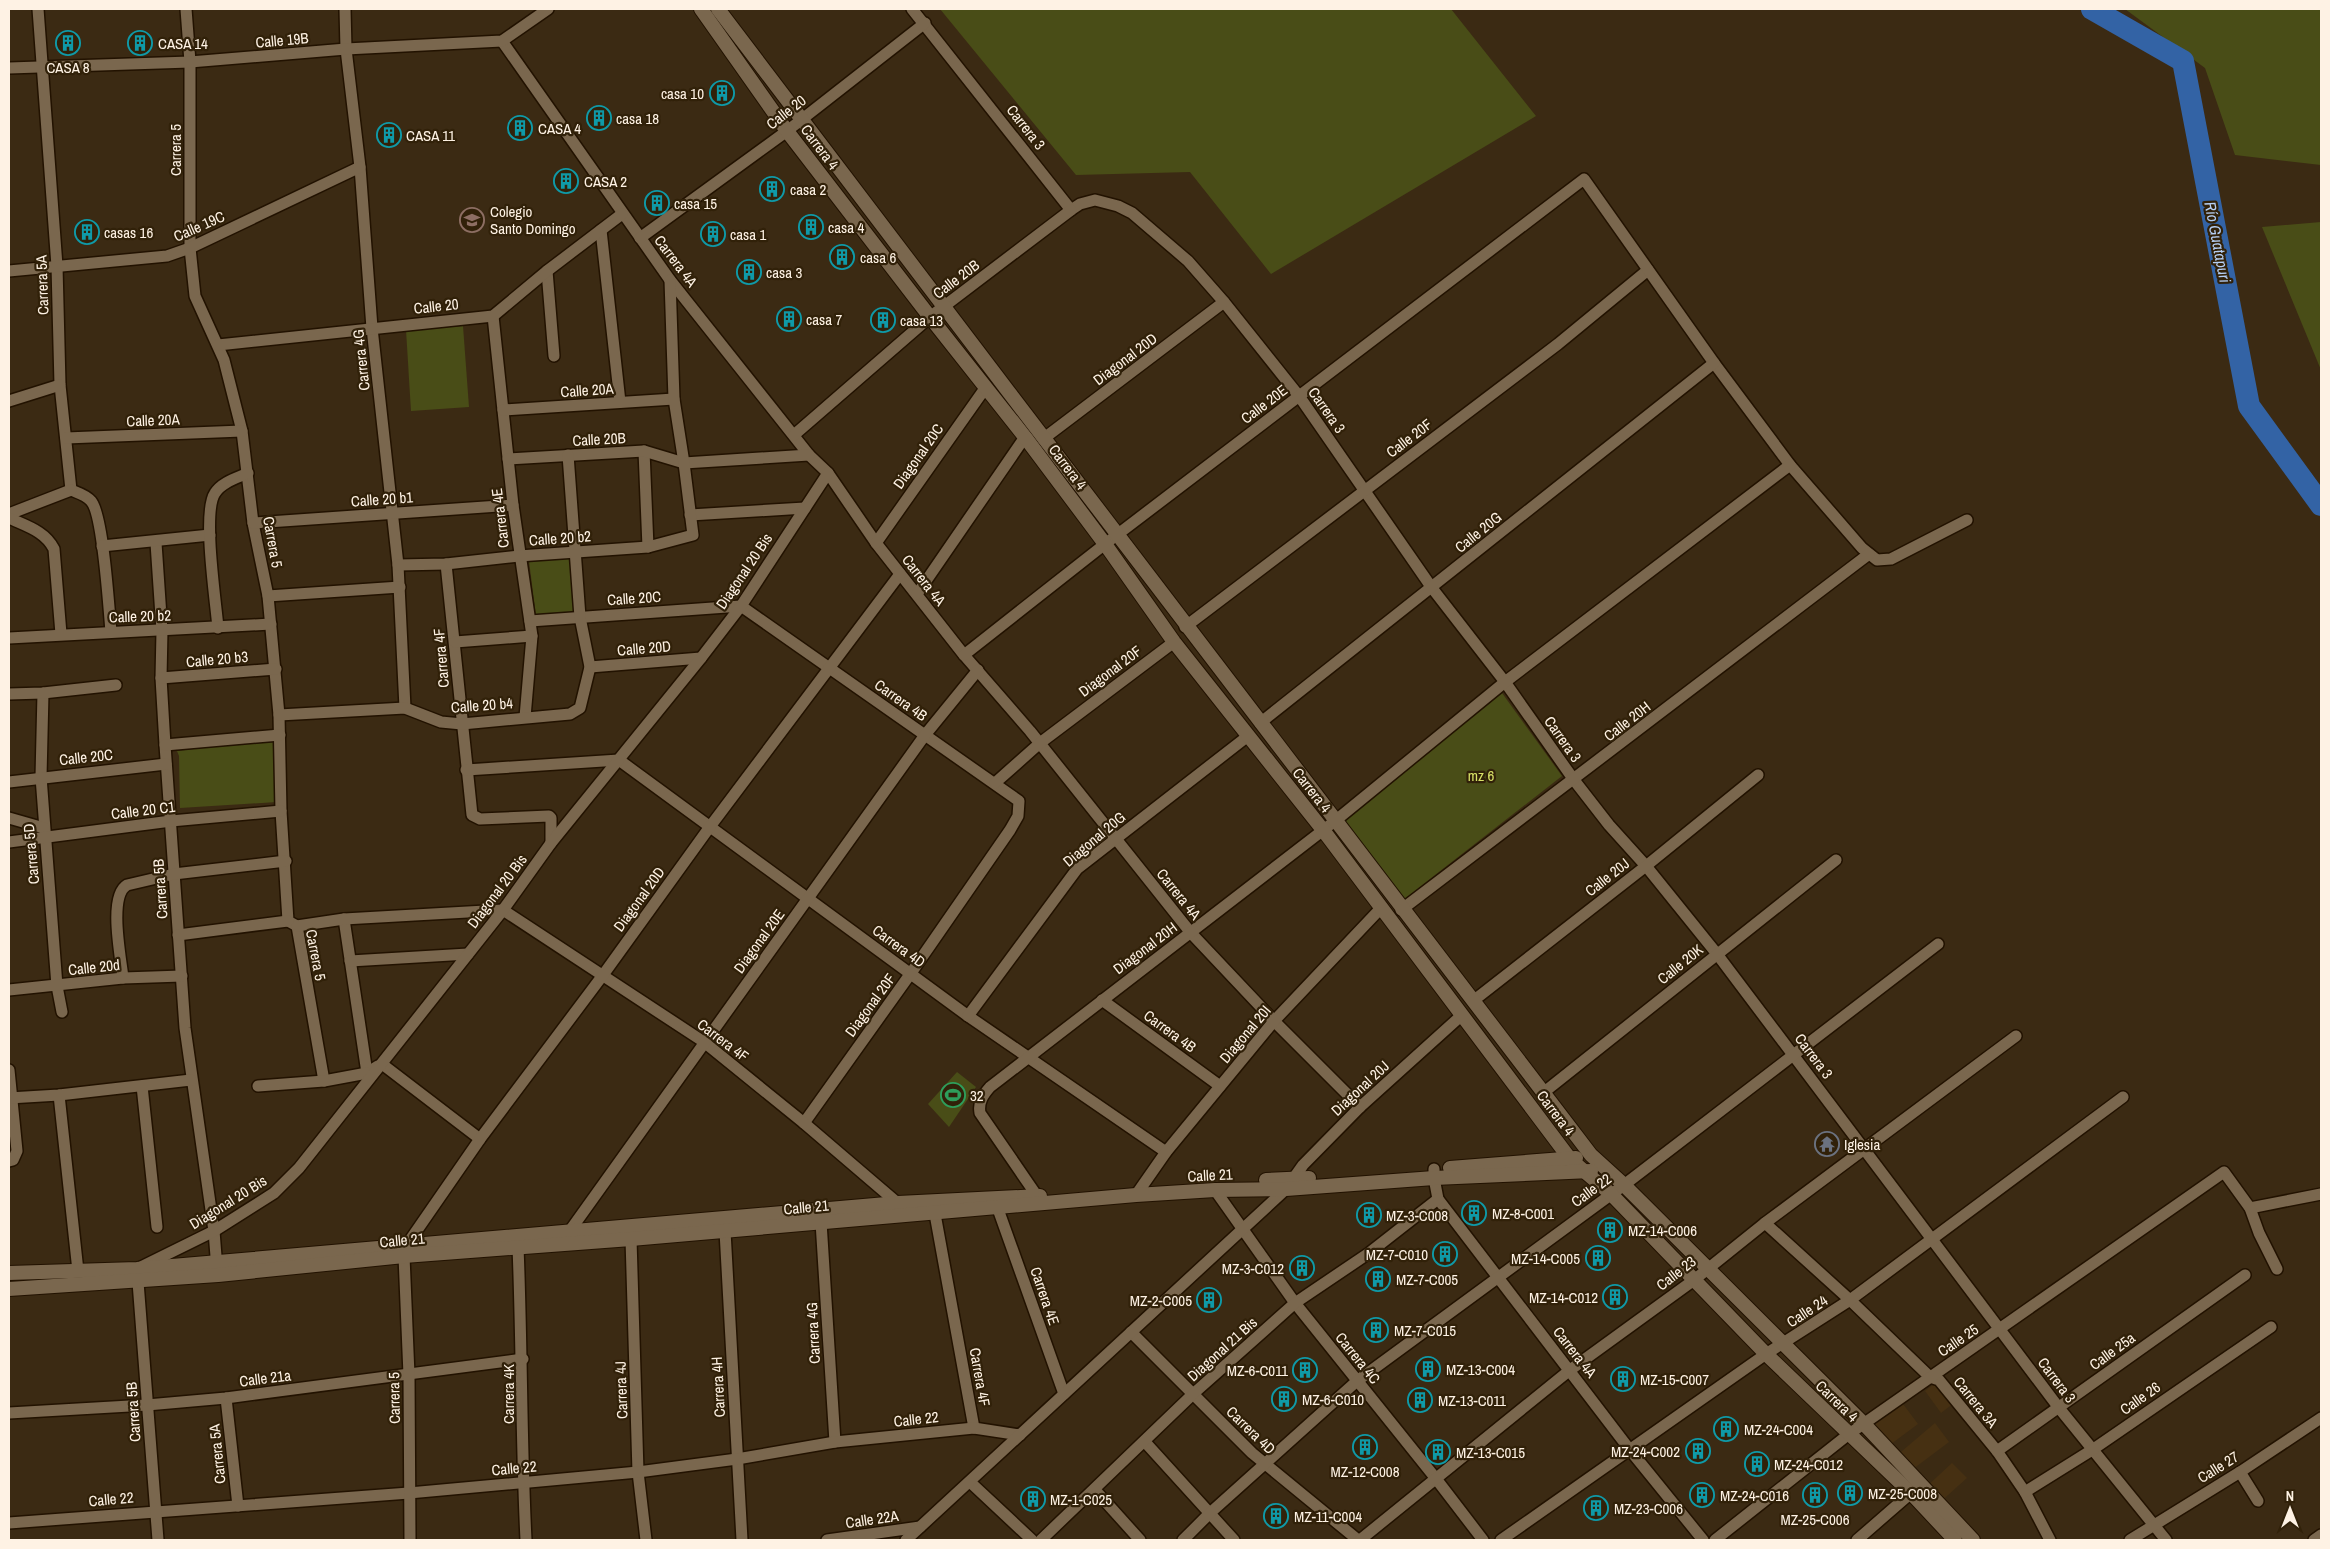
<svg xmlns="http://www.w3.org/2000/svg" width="2330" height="1549" viewBox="0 0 2330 1549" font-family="'Archivo Narrow',sans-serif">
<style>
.built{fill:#463012}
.green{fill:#494d17}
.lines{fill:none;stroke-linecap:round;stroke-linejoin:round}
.river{stroke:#3363a5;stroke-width:22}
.minor-casing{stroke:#221200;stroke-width:14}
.secondary-casing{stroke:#221200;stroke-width:16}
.minor{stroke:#7a674e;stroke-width:11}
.secondary{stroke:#7a674e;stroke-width:14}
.labels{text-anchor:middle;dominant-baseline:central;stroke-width:4.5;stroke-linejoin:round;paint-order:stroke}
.street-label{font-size:15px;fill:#fef2e4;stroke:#312109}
.poi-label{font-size:15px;fill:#fef2e4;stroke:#312109;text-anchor:start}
.park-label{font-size:15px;fill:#d8e267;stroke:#312109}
.water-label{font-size:16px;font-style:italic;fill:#b5cff4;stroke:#312109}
</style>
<rect width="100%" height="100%" fill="#3b2a13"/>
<!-- built -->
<g class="built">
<path d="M1938,1381L1954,1403L1941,1413L1925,1391Z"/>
<path d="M1903,1404L1918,1424L1887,1447L1869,1428Z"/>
<path d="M1935,1423L1949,1442L1909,1472L1895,1457Z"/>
<path d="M1952,1463L1967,1478L1938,1504L1924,1489Z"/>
</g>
<!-- green -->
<g class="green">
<path d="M940,9H1451L1536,116L1271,274L1190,172L1076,175Z"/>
<path d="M2125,9H2321V165L2235,155L2205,68Z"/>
<path d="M2321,222V370L2262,227Z"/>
<path d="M463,326L469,407L411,411L406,330Z"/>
<path d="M572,557L577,613L536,616L529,561Z"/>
<path d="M1502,693L1562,776L1403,900L1343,820Z"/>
<path d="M275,739L277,802L180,808L179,756L177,751Z"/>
<path d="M957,1072L976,1087L949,1127L928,1104Z"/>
</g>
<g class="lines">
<!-- river -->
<path class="river" d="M2092,9L2183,61L2249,406L2321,505"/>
<defs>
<g id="minor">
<path d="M38,9L57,266L60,385L71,490"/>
<path d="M186,9L190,62V248L195,296L224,360L242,431L253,523L268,596L279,715L281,811L288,921L297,926L324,1081"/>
<path d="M345,9L346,49L360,167L372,328L398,565L405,708"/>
<path d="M912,9L1071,210L1080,204L1095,200L1118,206L1132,213L1188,261L1224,302L1299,396L1432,588L1505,682L1574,780L1609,825L1646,866L1717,954L2059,1408L2166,1540"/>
<path d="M502,41L670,280L809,455L828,473L876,543L964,655L1030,731L1191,933L1274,1021L1360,1107"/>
<path d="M9,68L190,62L346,49L502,41L548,9"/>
<path d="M601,230L620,402"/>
<path d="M640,238L787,131L925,23"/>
<path d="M9,271L167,256L190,248L360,167"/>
<path d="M547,271L554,356"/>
<path d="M493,316L513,505L532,636L525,717"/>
<path d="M218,345L493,316L547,271L622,214"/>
<path d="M9,401L60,385"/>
<path d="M503,410L674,399"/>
<path d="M794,435L930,317L1071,210"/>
<path d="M66,438L242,431"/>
<path d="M1043,439L1224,302"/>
<path d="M644,451L648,547"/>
<path d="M508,459L644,451L684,463L809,455"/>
<path d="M71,490C78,493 86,495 91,501C103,514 109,609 111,632"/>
<path d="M9,514L71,490"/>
<path d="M690,515L805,508"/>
<path d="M9,518C26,526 45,531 54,549L61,634"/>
<path d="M253,523L513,505"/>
<path d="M156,543L162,631L161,678L165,745L185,1028L214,1231L217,1269"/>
<path d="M876,543L986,387"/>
<path d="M102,546L210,535"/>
<path d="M446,564L472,815L480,819L549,816L551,818V843"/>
<path d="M398,565L446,564L519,556L648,547L693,535L684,463L674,399L670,280"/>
<path d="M917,594L1025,437"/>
<path d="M268,596L400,587"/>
<path d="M530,621L741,606L1019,801L1018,816L1010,830L911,973L804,1123"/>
<path d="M1185,627L1558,344L1648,270"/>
<path d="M218,628C216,602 202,512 215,493C222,482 237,478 248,473"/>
<path d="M9,638L271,624"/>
<path d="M455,642L532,636"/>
<path d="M964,655L1105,544L1584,179L1714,363L1790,465L1862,548L1877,560L1891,559L1967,520"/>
<path d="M590,667L701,658"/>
<path d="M161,678L276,669"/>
<path d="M43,693L41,777L57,986L62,1012"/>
<path d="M9,694L43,693L116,685"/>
<path d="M279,715L405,708L441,722L462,724L570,714L580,708L590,667L580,617L568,455"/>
<path d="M1260,723L1714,363"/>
<path d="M165,745L280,735"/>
<path d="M466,770L619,760L968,1016L1166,1152"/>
<path d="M9,782L166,764"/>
<path d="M995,783L1040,743L1174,642"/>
<path d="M9,818L44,828"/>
<path d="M9,842L171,821L281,811"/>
<path d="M1401,910L1869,554"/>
<path d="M344,919L367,1073L378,1066"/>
<path d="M297,926L344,919L503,910L704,1042L804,1123L901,1206"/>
<path d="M178,935L288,921"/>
<path d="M350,961L468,954"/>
<path d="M123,978C121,958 108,896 127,885L174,874L286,861"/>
<path d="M9,990L123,978L182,976"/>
<path d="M1102,1000L1220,1086"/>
<path d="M1473,1001L1646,866L1758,775"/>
<path d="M968,1016L1077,869L1248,736"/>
<path d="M382,1064L480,1139"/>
<path d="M9,1070L17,1151L13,1160L9,1161"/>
<path d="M142,1086L157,1227"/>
<path d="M258,1086L324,1081L367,1073"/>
<path d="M1543,1093L1836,860"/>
<path d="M59,1095L78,1271"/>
<path d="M9,1098L59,1095L191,1080"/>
<path d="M1434,1169V1178L1438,1199L1630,1450L1703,1540"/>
<path d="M1215,1190L1295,1303L1437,1480L1483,1540"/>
<path d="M1136,1195L1166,1152L1274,1021L1382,907"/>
<path d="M1037,1196L980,1113C978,1102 983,1095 990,1087L1335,821L1505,682L1790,465"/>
<path d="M2250,1208L2321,1194"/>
<path d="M998,1209L1064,1394"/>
<path d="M935,1214L974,1428"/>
<path d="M821,1222L835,1442"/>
<path d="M1765,1223L1850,1300L1930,1377L1939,1380L1997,1451L2025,1492L2050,1540"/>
<path d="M725,1231L742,1540"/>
<path d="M569,1232L925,735L978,670"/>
<path d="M631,1239L638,1472L646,1540"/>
<path d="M520,1240L518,1247C522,1345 521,1442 526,1540"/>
<path d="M1131,1332L1252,1453L1358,1540"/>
<path d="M226,1398L238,1506"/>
<path d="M9,1413L147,1405L226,1398L523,1359"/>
<path d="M1145,1442L1234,1540"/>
<path d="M1997,1451L2245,1275"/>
<path d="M2240,1472L2258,1501"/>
<path d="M970,1482L1032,1540"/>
<path d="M1095,1490L1140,1540"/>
<path d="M2025,1492L2092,1450L2271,1327"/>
<path d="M9,1523L409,1493L638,1472L737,1459L835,1442L974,1428L1020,1435"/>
<path d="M158,1540L137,1269L214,1231L274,1193L299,1168L503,910L551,843L701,658L741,606L828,473"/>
<path d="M410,1540L409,1375L404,1256L406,1246L480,1139L603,975L709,828L900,574"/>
<path d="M827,1540L920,1527"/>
<path d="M906,1540L1286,1189L1303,1165L1360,1107L1462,1015"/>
<path d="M1041,1540L1193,1394L1295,1303L1369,1253L1438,1199"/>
<path d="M1183,1540L1210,1513L1357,1381L1624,1185L1938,944"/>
<path d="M1360,1540L1570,1370L1694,1280L1765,1223L2016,1036"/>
<path d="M1501,1540L1766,1354L1850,1300L2123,1097"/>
<path d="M1715,1540L1849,1434L2224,1172L2250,1208L2259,1233L2277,1269"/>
<path d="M1857,1540L1911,1493"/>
<path d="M2130,1540L2240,1472L2321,1418"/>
<path d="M2314,1540L2321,1535"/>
</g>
<g id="secondary">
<path d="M701,9L787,131L930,317L1025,437L1105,544L1174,642L1323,830L1570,1159L1611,1194L1766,1354L1911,1493L1955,1540"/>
<path d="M718,9C1009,391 1297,775 1591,1155L1624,1185L1864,1424L1973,1540"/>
<path d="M1450,1168L1576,1158"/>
<path d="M1266,1180L1309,1178"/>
<path d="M9,1273L137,1269L898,1203L1040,1196"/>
<path d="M9,1289L218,1275L404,1256L631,1239L1136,1195L1215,1190L1286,1189L1434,1178L1591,1171"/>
</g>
</defs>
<!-- minor casing -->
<use href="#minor" class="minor-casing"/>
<!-- secondary casing -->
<use href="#secondary" class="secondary-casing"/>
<!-- minor -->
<use href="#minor" class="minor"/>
<!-- secondary -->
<use href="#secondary" class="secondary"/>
</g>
<!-- icons -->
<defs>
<symbol id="building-ring" viewBox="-11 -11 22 22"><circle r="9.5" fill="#312109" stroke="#0f9aa8" stroke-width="1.5"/><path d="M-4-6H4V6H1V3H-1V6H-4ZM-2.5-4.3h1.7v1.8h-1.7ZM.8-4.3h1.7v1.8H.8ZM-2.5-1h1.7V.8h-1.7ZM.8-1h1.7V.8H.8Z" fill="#0f9aa8"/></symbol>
<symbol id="school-ring" viewBox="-11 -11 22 22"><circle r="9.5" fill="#312109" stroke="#8d6e63" stroke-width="1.5"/><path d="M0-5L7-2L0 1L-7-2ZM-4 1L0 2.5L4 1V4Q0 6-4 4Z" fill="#8d6e63"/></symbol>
<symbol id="stadium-ring" viewBox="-11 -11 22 22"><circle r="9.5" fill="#312109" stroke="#2e9e5b" stroke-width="1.5"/><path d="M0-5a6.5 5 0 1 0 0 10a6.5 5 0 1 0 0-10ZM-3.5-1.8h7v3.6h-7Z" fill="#2e9e5b"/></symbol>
<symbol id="temple-ring" viewBox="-11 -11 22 22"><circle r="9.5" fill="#312109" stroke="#6b7280" stroke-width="1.5"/><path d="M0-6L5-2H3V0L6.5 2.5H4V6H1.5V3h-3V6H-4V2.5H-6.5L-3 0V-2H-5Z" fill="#6b7280"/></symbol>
</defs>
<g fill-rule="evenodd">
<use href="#building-ring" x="54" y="29" width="28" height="28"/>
<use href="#building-ring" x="126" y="29" width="28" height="28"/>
<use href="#building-ring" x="708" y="79" width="28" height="28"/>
<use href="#building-ring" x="585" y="104" width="28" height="28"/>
<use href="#building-ring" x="506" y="114" width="28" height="28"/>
<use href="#building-ring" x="375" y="121" width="28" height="28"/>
<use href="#building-ring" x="552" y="167" width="28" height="28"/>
<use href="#building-ring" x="758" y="175" width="28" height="28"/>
<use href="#building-ring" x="643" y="189" width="28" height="28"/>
<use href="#school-ring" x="458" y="206" width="28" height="28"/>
<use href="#building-ring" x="797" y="213" width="28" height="28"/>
<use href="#building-ring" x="73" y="218" width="28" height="28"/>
<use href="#building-ring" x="699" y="220" width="28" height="28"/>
<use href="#building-ring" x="828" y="243" width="28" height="28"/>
<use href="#building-ring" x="735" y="258" width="28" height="28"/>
<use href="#building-ring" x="775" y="305" width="28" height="28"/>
<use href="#building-ring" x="869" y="306" width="28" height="28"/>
<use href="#stadium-ring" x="939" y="1081" width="28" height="28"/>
<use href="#temple-ring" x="1813" y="1130" width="28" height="28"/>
<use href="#building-ring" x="1460" y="1199" width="28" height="28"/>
<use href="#building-ring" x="1355" y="1201" width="28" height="28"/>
<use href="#building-ring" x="1596" y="1216" width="28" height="28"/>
<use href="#building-ring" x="1431" y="1240" width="28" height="28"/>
<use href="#building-ring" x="1584" y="1244" width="28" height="28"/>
<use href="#building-ring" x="1288" y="1254" width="28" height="28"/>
<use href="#building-ring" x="1364" y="1265" width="28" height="28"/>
<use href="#building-ring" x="1601" y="1283" width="28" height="28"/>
<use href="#building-ring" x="1195" y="1286" width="28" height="28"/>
<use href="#building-ring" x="1362" y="1316" width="28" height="28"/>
<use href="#building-ring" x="1414" y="1355" width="28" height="28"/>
<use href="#building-ring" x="1291" y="1356" width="28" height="28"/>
<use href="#building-ring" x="1609" y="1365" width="28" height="28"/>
<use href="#building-ring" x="1270" y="1385" width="28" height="28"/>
<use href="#building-ring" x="1406" y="1386" width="28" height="28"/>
<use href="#building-ring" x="1712" y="1415" width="28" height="28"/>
<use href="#building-ring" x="1351" y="1433" width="28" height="28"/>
<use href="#building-ring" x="1684" y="1437" width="28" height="28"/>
<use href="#building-ring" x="1424" y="1438" width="28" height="28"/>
<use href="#building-ring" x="1743" y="1450" width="28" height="28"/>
<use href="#building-ring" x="1836" y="1479" width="28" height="28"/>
<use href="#building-ring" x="1688" y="1481" width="28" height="28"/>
<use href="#building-ring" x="1801" y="1481" width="28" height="28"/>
<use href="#building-ring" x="1019" y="1485" width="28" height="28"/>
<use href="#building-ring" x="1582" y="1494" width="28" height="28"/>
<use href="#building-ring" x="1262" y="1502" width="28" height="28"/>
</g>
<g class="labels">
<!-- street labels -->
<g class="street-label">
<text transform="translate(282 40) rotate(-5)">Calle 19B</text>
<text transform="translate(786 112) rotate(-38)">Calle 20</text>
<text transform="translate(1026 127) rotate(52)">Carrera 3</text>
<text transform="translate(820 147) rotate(53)">Carrera 4</text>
<text transform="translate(175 150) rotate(-90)">Carrera 5</text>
<text transform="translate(199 226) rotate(-24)">Calle 19C</text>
<text transform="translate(676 261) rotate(53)">Carrera 4A</text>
<text transform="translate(956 279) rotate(-37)">Calle 20B</text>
<text transform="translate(42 285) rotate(-92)">Carrera 5A</text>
<text transform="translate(436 306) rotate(-6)">Calle 20</text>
<text transform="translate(1125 359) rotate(-37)">Diagonal 20D</text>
<text transform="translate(361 360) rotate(-96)">Carrera 4G</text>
<text transform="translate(587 390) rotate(-4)">Calle 20A</text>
<text transform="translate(1264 404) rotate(-37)">Calle 20E</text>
<text transform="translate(1327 410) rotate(55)">Carrera 3</text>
<text transform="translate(153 420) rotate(-2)">Calle 20A</text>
<text transform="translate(1409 438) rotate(-37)">Calle 20F</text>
<text transform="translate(599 439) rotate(-3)">Calle 20B</text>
<text transform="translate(918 456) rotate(-55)">Diagonal 20C</text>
<text transform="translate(1068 467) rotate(53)">Carrera 4</text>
<text transform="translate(382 499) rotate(-4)">Calle 20 b1</text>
<text transform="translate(500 518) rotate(-97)">Carrera 4E</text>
<text transform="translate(1478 532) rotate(-39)">Calle 20G</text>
<text transform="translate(560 538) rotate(-4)">Calle 20 b2</text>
<text transform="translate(273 542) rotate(80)">Carrera 5</text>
<text transform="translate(744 571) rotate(-56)">Diagonal 20 Bis</text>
<text transform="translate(924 580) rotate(52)">Carrera 4A</text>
<text transform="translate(634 598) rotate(-4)">Calle 20C</text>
<text transform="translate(140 616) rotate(-2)">Calle 20 b2</text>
<text transform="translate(644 648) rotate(-5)">Calle 20D</text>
<text transform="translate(441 658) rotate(-95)">Carrera 4F</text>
<text transform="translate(217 659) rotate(-5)">Calle 20 b3</text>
<text transform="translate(1110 671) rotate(-37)">Diagonal 20F</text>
<text transform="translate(901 700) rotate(35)">Carrera 4B</text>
<text transform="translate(482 705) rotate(-4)">Calle 20 b4</text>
<text transform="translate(1627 721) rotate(-38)">Calle 20H</text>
<text transform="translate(1563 739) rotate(55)">Carrera 3</text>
<text transform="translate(86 757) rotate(-6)">Calle 20C</text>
<text transform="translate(1312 790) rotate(52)">Carrera 4</text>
<text transform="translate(143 810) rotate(-7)">Calle 20 C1</text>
<text transform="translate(1094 839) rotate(-40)">Diagonal 20G</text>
<text transform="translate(31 854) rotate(-95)">Carrera 5D</text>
<text transform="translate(1607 877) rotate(-38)">Calle 20J</text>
<text transform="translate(160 889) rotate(-94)">Carrera 5B</text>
<text transform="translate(497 891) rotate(-53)">Diagonal 20 Bis</text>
<text transform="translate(1179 894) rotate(51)">Carrera 4A</text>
<text transform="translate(639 899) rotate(-54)">Diagonal 20D</text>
<text transform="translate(759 941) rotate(-54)">Diagonal 20E</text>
<text transform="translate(899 946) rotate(36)">Carrera 4D</text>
<text transform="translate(1145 948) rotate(-37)">Diagonal 20H</text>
<text transform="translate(316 955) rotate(79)">Carrera 5</text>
<text transform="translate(1680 964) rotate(-39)">Calle 20K</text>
<text transform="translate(94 967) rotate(-6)">Calle 20d</text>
<text transform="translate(870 1005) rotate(-54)">Diagonal 20F</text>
<text transform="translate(1170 1031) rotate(36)">Carrera 4B</text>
<text transform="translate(1245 1034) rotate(-50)">Diagonal 20I</text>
<text transform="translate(723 1040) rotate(37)">Carrera 4F</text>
<text transform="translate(1814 1056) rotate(53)">Carrera 3</text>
<text transform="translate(1360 1088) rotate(-43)">Diagonal 20J</text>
<text transform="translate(1556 1113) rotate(53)">Carrera 4</text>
<text transform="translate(1210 1175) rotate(-3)">Calle 21</text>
<text transform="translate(1591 1190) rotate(-36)">Calle 22</text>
<text transform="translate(228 1202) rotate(-32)">Diagonal 20 Bis</text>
<text transform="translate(806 1207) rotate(-5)">Calle 21</text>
<text transform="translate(402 1240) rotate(-5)">Calle 21</text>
<text transform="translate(1676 1273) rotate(-38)">Calle 23</text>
<text transform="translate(1045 1296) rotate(71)">Carrera 4E</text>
<text transform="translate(1807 1311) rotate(-33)">Calle 24</text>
<text transform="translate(813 1333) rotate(-93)">Carrera 4G</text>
<text transform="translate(1958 1340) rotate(-34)">Calle 25</text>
<text transform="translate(1222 1349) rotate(-42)">Diagonal 21 Bis</text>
<text transform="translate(2112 1351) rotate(-36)">Calle 25a</text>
<text transform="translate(1575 1352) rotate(52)">Carrera 4A</text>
<text transform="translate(1358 1358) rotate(51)">Carrera 4C</text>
<text transform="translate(980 1377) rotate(80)">Carrera 4F</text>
<text transform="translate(265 1378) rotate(-7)">Calle 21a</text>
<text transform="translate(2057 1380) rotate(53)">Carrera 3</text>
<text transform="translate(718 1387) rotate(-93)">Carrera 4H</text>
<text transform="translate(621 1390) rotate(-92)">Carrera 4J</text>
<text transform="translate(508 1394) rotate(-90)">Carrera 4K</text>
<text transform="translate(394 1398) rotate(-91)">Carrera 5</text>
<text transform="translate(2140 1398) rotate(-35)">Calle 26</text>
<text transform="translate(1837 1401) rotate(44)">Carrera 4</text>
<text transform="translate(1976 1402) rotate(51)">Carrera 3A</text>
<text transform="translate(133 1412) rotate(-94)">Carrera 5B</text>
<text transform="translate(916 1419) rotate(-6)">Calle 22</text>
<text transform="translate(1251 1430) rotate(44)">Carrera 4D</text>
<text transform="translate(217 1454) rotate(-96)">Carrera 5A</text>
<text transform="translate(2218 1467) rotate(-32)">Calle 27</text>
<text transform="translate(514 1468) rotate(-5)">Calle 22</text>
<text transform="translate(111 1499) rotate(-5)">Calle 22</text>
<text transform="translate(872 1519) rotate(-8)">Calle 22A</text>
</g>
<!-- poi labels -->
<g class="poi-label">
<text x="158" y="43">CASA 14</text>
<text x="68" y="67" text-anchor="middle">CASA 8</text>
<text x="704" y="93" text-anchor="end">casa 10</text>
<text x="616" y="118">casa 18</text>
<text x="538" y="128">CASA 4</text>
<text x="406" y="135">CASA 11</text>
<text x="584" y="181">CASA 2</text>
<text x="790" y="189">casa 2</text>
<text x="674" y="203">casa 15</text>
<text x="490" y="211">Colegio<tspan x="490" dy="17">Santo Domingo</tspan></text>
<text x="828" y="227">casa 4</text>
<text x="104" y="232">casas 16</text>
<text x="730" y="234">casa 1</text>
<text x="860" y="257">casa 6</text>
<text x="766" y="272">casa 3</text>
<text x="806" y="319">casa 7</text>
<text x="900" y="320">casa 13</text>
<text x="970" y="1095">32</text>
<text x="1844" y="1144">Iglesia</text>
<text x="1492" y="1213">MZ-8-C001</text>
<text x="1386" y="1215">MZ-3-C008</text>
<text x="1628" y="1230">MZ-14-C006</text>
<text x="1428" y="1254" text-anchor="end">MZ-7-C010</text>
<text x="1580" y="1258" text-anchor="end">MZ-14-C005</text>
<text x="1284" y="1268" text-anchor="end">MZ-3-C012</text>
<text x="1396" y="1279">MZ-7-C005</text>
<text x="1598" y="1297" text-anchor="end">MZ-14-C012</text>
<text x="1192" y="1300" text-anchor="end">MZ-2-C005</text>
<text x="1394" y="1330">MZ-7-C015</text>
<text x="1446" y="1369">MZ-13-C004</text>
<text x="1288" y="1370" text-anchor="end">MZ-6-C011</text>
<text x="1640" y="1379">MZ-15-C007</text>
<text x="1302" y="1399">MZ-6-C010</text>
<text x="1438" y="1400">MZ-13-C011</text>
<text x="1744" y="1429">MZ-24-C004</text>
<text x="1680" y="1451" text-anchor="end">MZ-24-C002</text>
<text x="1456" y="1452">MZ-13-C015</text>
<text x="1774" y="1464">MZ-24-C012</text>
<text x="1365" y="1471" text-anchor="middle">MZ-12-C008</text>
<text x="1868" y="1493">MZ-25-C008</text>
<text x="1720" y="1495">MZ-24-C016</text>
<text x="1050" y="1499">MZ-1-C025</text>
<text x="1614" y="1508">MZ-23-C006</text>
<text x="1294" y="1516">MZ-11-C004</text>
<text x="1815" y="1519" text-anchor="middle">MZ-25-C006</text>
</g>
<!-- park labels -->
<g class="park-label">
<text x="1481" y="775">mz 6</text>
</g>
<!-- water labels -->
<g class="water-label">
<text transform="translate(2218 242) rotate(79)">Río Guatapuri</text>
</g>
</g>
<!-- border -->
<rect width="2330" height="1549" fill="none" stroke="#fef2e4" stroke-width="20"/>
<!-- north arrow -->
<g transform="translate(2290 1509)" stroke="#312109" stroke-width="4" paint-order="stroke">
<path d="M0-4L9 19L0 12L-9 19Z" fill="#fef2e4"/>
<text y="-8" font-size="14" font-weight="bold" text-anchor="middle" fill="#fef2e4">N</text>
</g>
</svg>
